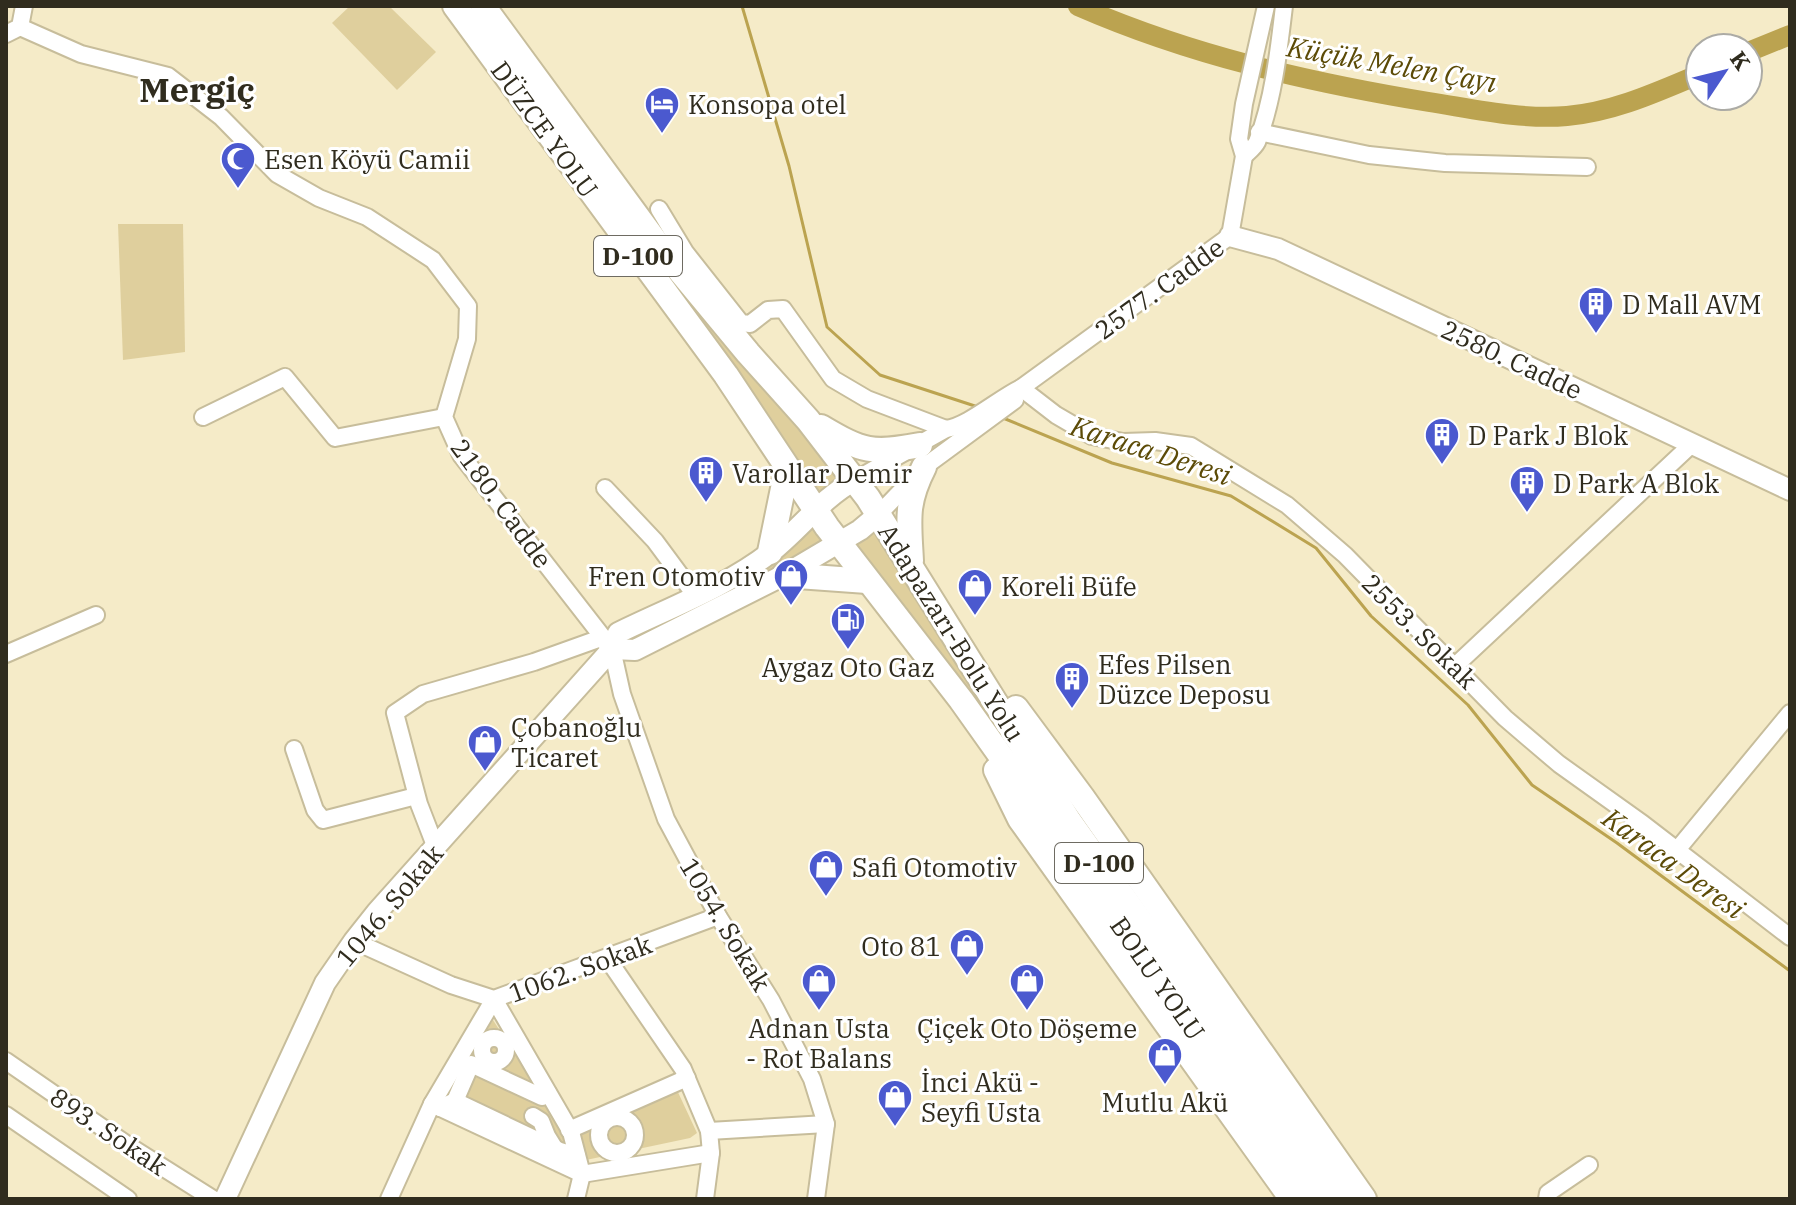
<svg xmlns="http://www.w3.org/2000/svg" width="1796" height="1205" viewBox="0 0 1796 1205" font-family="'IBM Plex Serif',serif">
<style>
.green{fill:#dfcf9d}
.lines{fill:none;stroke-linecap:round;stroke-linejoin:round}
.stream{stroke:#bba350;stroke-width:3}
.river{stroke:#bba350;stroke-width:20}
.minor-casing{stroke:#c7bd9b;stroke-width:20}
.major-casing{stroke:#c7bd9b;stroke-width:24}
.highway-casing{stroke:#c7bd9b;stroke-width:28}
.minor{stroke:#fff;stroke-width:16}
.major{stroke:#fff;stroke-width:20}
.highway{stroke:#fff;stroke-width:24}
.labels{text-anchor:middle;dominant-baseline:central;stroke-width:6;stroke-linejoin:round;paint-order:stroke}
.shield{fill:#fff;stroke:#6e6b62;stroke-width:2}
.shield-label{font-size:24px;font-weight:bold;fill:#302c1e}
.poi-label{font-size:26px;fill:#302c1e;stroke:#fff;text-anchor:start}
.street-label{font-size:26px;fill:#302c1e;stroke:#fff}
.water-label{font-size:28px;font-style:italic;fill:#5c4b07;stroke:#fff}
.district-label{font-size:34px;font-weight:bold;fill:#302c1e;stroke:#fff}
</style>
<rect width="100%" height="100%" fill="#f5ebc8"/>
<!-- green -->
<g class="green">
<path d="M350,6H389L436,52L397,90L332,23Z"/>
<path d="M465,6H473L844,475L815,497Z"/>
<path d="M118,224H183L185,352L123,360Z"/>
<path d="M812,524L823,541L629,644L626,638Z"/>
<path d="M881,528L1038,790L850,549Z"/>
<path d="M493,1020L556,1118L568,1145L561,1161L441,1102Z"/>
<path d="M676,1088L697,1133L690,1138L586,1160L581,1154L579,1128Z"/>
</g>
<g class="lines">
<!-- stream -->
<g class="stream">
<path d="M742,6L789,166L827,327L880,375L978,407"/>
<path d="M1003,418L1112,463L1231,496L1316,548L1371,616L1468,705L1532,785L1617,843L1790,971"/>
</g>
<!-- river -->
<g class="river">
<path d="M1078,6C1190,55 1308,82 1429,102C1474,109 1522,120 1567,116C1614,112 1657,92 1700,74"/>
<path d="M1748,52L1790,35"/>
</g>
<defs>
<g id="minor">
<path d="M20,27L81,54L168,76L221,117L277,174L319,198L367,217L433,260L468,306L467,339L444,417L461,455L612,649L622,694L666,819L718,916L771,1000L812,1079L826,1124L816,1199"/>
<path d="M6,34L20,27L24,6"/>
<path d="M1259,132L1369,155L1445,163L1587,167"/>
<path d="M1244,156C1249,151 1254,148 1257,142C1273,102 1279,49 1284,6"/>
<path d="M659,209L685,252L741,323L750,324L768,310L783,309L833,379L867,399L946,429"/>
<path d="M1021,388L1056,415L1092,436L1123,442L1155,441L1191,446L1287,505L1345,555L1505,718L1559,764L1643,824L1790,937"/>
<path d="M203,417L285,377L335,438L444,417"/>
<path d="M855,480L946,429C968,426 998,399 1021,388L1230,236L1244,156L1239,139L1244,104L1266,6"/>
<path d="M605,488L655,541L695,595"/>
<path d="M879,514L924,467L1015,400"/>
<path d="M6,654L96,615"/>
<path d="M1455,666L1692,444"/>
<path d="M294,749L315,810L323,820L416,796"/>
<path d="M436,848L419,804L395,713L423,694L534,662L601,638L608,645"/>
<path d="M1677,850L1790,713"/>
<path d="M354,941L451,985L494,999L718,916"/>
<path d="M607,958L683,1069L709,1131L711,1153L705,1199"/>
<circle cx="494" cy="1050" r="12"/>
<path d="M6,1061L129,1146L213,1199"/>
<path d="M455,1101L471,1064L542,1097L548,1093"/>
<path d="M432,1104L582,1174L711,1153"/>
<path d="M440,1108L455,1101L560,1151L577,1156"/>
<path d="M6,1115L128,1199"/>
<path d="M533,1116L541,1121L547,1136L555,1149"/>
<circle cx="617" cy="1135" r="18"/>
<path d="M569,1130L687,1078"/>
<path d="M709,1131L826,1124"/>
<path d="M389,1199L432,1104L494,999L571,1132L582,1174L576,1199"/>
<path d="M1547,1199L1548,1193L1589,1165"/>
</g>
<g id="major">
<path d="M1230,236L1278,249L1790,490"/>
<path d="M612,649L635,650L784,575L860,530L879,514"/>
<path d="M225,1199L325,983L354,941L377,912L612,649L618,633C669,608 726,587 771,552C800,529 822,498 855,480"/>
</g>
<g id="highway">
<path d="M455,6L726,375L827,527L961,700L1316,1199"/>
<path d="M483,6L656,242L748,353L808,420L868,498L1069,821L1339,1199"/>
<path d="M821,427C863,452 872,454 920,445"/>
<path d="M770,552L787,469"/>
<path d="M911,561C909,521 905,504 924,467"/>
<path d="M784,575L867,581"/>
<path d="M1016,708L1082,797L1364,1199"/>
<path d="M996,770L1020,819L1292,1199"/>
</g>
</defs>
<!-- minor casing -->
<use href="#minor" class="minor-casing"/>
<!-- major casing -->
<use href="#major" class="major-casing"/>
<!-- highway casing -->
<use href="#highway" class="highway-casing"/>
<!-- minor -->
<use href="#minor" class="minor"/>
<!-- major -->
<use href="#major" class="major"/>
<!-- highway -->
<use href="#highway" class="highway"/>
</g>
<!-- icons -->
<defs>
<symbol id="hotel-pin" viewBox="-11 -11 22 30"><path d="M0 17L-7.5 6A9.5 9.5 0 1 1 7.5 6Z" fill="#4b59cf" stroke="#fff"/><path d="M-6-4.5h1.5V1H6V5H4.5V3h-9V5H-6ZM-4 0a1.8 1.8 0 1 1 3.6 0ZM.5 0V-2.5h3Q6-2.5 6 0Z" fill="#fff"/></symbol>
<symbol id="mosque-pin" viewBox="-11 -11 22 30"><path d="M0 17L-7.5 6A9.5 9.5 0 1 1 7.5 6Z" fill="#4b59cf" stroke="#fff"/><path d="M3.5-4.9A6 6 0 1 0 3.5 4.9A5 5 0 1 1 3.5-4.9Z" fill="#fff"/></symbol>
<symbol id="building-pin" viewBox="-11 -11 22 30"><path d="M0 17L-7.5 6A9.5 9.5 0 1 1 7.5 6Z" fill="#4b59cf" stroke="#fff"/><path d="M-4-6H4V6H1V3H-1V6H-4ZM-2.5-4.3h1.7v1.8h-1.7ZM.8-4.3h1.7v1.8H.8ZM-2.5-1h1.7V.8h-1.7ZM.8-1h1.7V.8H.8Z" fill="#fff"/></symbol>
<symbol id="shop-pin" viewBox="-11 -11 22 30"><path d="M0 17L-7.5 6A9.5 9.5 0 1 1 7.5 6Z" fill="#4b59cf" stroke="#fff"/><path d="M-5-2.5h2.3a2.7 3.5 0 0 1 5.4 0H5L5.5 6h-11ZM-1.5-2.5h3a1.5 2.3 0 0 0-3 0Z" fill="#fff"/></symbol>
<symbol id="fuel-pin" viewBox="-11 -11 22 30"><path d="M0 17L-7.5 6A9.5 9.5 0 1 1 7.5 6Z" fill="#4b59cf" stroke="#fff"/><path d="M-5.5-6h7V0h2V4h1.3V-2.5L3-4.5l.8-.8L6-3V5H2.5V1h-1V6h-7ZM-4.2-4.7v3.2H.2V-4.7Z" fill="#fff"/></symbol>
</defs>
<g fill-rule="evenodd">
<use href="#hotel-pin" x="642" y="84" width="40" height="54"/>
<use href="#mosque-pin" x="218" y="139" width="40" height="54"/>
<use href="#building-pin" x="1576" y="284" width="40" height="54"/>
<use href="#building-pin" x="1422" y="415" width="40" height="54"/>
<use href="#building-pin" x="686" y="453" width="40" height="54"/>
<use href="#building-pin" x="1507" y="463" width="40" height="54"/>
<use href="#shop-pin" x="771" y="556" width="40" height="54"/>
<use href="#shop-pin" x="955" y="566" width="40" height="54"/>
<use href="#fuel-pin" x="828" y="600" width="40" height="54"/>
<use href="#building-pin" x="1052" y="659" width="40" height="54"/>
<use href="#shop-pin" x="465" y="722" width="40" height="54"/>
<use href="#shop-pin" x="806" y="847" width="40" height="54"/>
<use href="#shop-pin" x="947" y="926" width="40" height="54"/>
<use href="#shop-pin" x="799" y="961" width="40" height="54"/>
<use href="#shop-pin" x="1007" y="961" width="40" height="54"/>
<use href="#shop-pin" x="1145" y="1035" width="40" height="54"/>
<use href="#shop-pin" x="875" y="1077" width="40" height="54"/>
</g>
<g class="labels">
<!-- shield labels -->
<g class="shield">
<rect x="594" y="236" width="88" height="40" rx="6"/>
<rect x="1055" y="843" width="88" height="40" rx="6"/>
</g>
<g class="shield-label">
<text x="638" y="256">D-100</text>
<text x="1099" y="863">D-100</text>
</g>
<!-- poi labels -->
<g class="poi-label">
<text x="688" y="104">Konsopa otel</text>
<text x="264" y="159">Esen Köyü Camii</text>
<text x="1622" y="304">D Mall AVM</text>
<text x="1468" y="435">D Park J Blok</text>
<text x="732" y="473">Varollar Demir</text>
<text x="1553" y="483">D Park A Blok</text>
<text x="765" y="576" text-anchor="end">Fren Otomotiv</text>
<text x="1001" y="586">Koreli Büfe</text>
<text x="1098" y="664">Efes Pilsen<tspan x="1098" dy="30">Düzce Deposu</tspan></text>
<text x="848" y="667" text-anchor="middle">Aygaz Oto Gaz</text>
<text x="511" y="727">Çobanoğlu<tspan x="511" dy="30">Ticaret</tspan></text>
<text x="852" y="867">Safi Otomotiv</text>
<text x="941" y="946" text-anchor="end">Oto 81</text>
<text x="819" y="1028" text-anchor="middle">Adnan Usta<tspan x="819" dy="30">- Rot Balans</tspan></text>
<text x="1027" y="1028" text-anchor="middle">Çiçek Oto Döşeme</text>
<text x="921" y="1082">İnci Akü -<tspan x="921" dy="30">Seyfi Usta</tspan></text>
<text x="1165" y="1102" text-anchor="middle">Mutlu Akü</text>
</g>
<!-- street labels -->
<g class="street-label">
<text transform="translate(545 129) rotate(54)">DÜZCE YOLU</text>
<text transform="translate(1159 288) rotate(-36)">2577. Cadde</text>
<text transform="translate(1512 359) rotate(25)">2580. Cadde</text>
<text transform="translate(502 503) rotate(54)">2180. Cadde</text>
<text transform="translate(1420 631) rotate(45)">2553. Sokak</text>
<text transform="translate(952 632) rotate(58)">Adapazarı-Bolu Yolu</text>
<text transform="translate(389 905) rotate(-50)">1046. Sokak</text>
<text transform="translate(726 924) rotate(59)">1054. Sokak</text>
<text transform="translate(580 968) rotate(-20)">1062. Sokak</text>
<text transform="translate(1158 978) rotate(55)">BOLU YOLU</text>
<text transform="translate(109 1131) rotate(34)">893. Sokak</text>
</g>
<!-- water labels -->
<g class="water-label">
<text transform="translate(1392 64) rotate(10)">Küçük Melen Çayı</text>
<text transform="translate(1151 450) rotate(18)">Karaca Deresi</text>
<text transform="translate(1674 863) rotate(36)">Karaca Deresi</text>
</g>
<!-- district labels -->
<g class="district-label">
<text x="197" y="89">Mergiç</text>
</g>
</g>
<!-- border -->
<rect width="1796" height="1205" fill="none" stroke="#302c1e" stroke-width="16"/>
<!-- north arrow -->
<g transform="translate(1724 72) rotate(55)"><circle r="38" fill="#ffffff" stroke="#acaba5" stroke-width="2"/>
<path d="M0-6L14 30L0 20L-14 30Z" fill="#4b59cf"/>
<text y="-12" font-size="22" font-weight="bold" text-anchor="middle" fill="#302c1e">K</text>
</g>
</svg>
